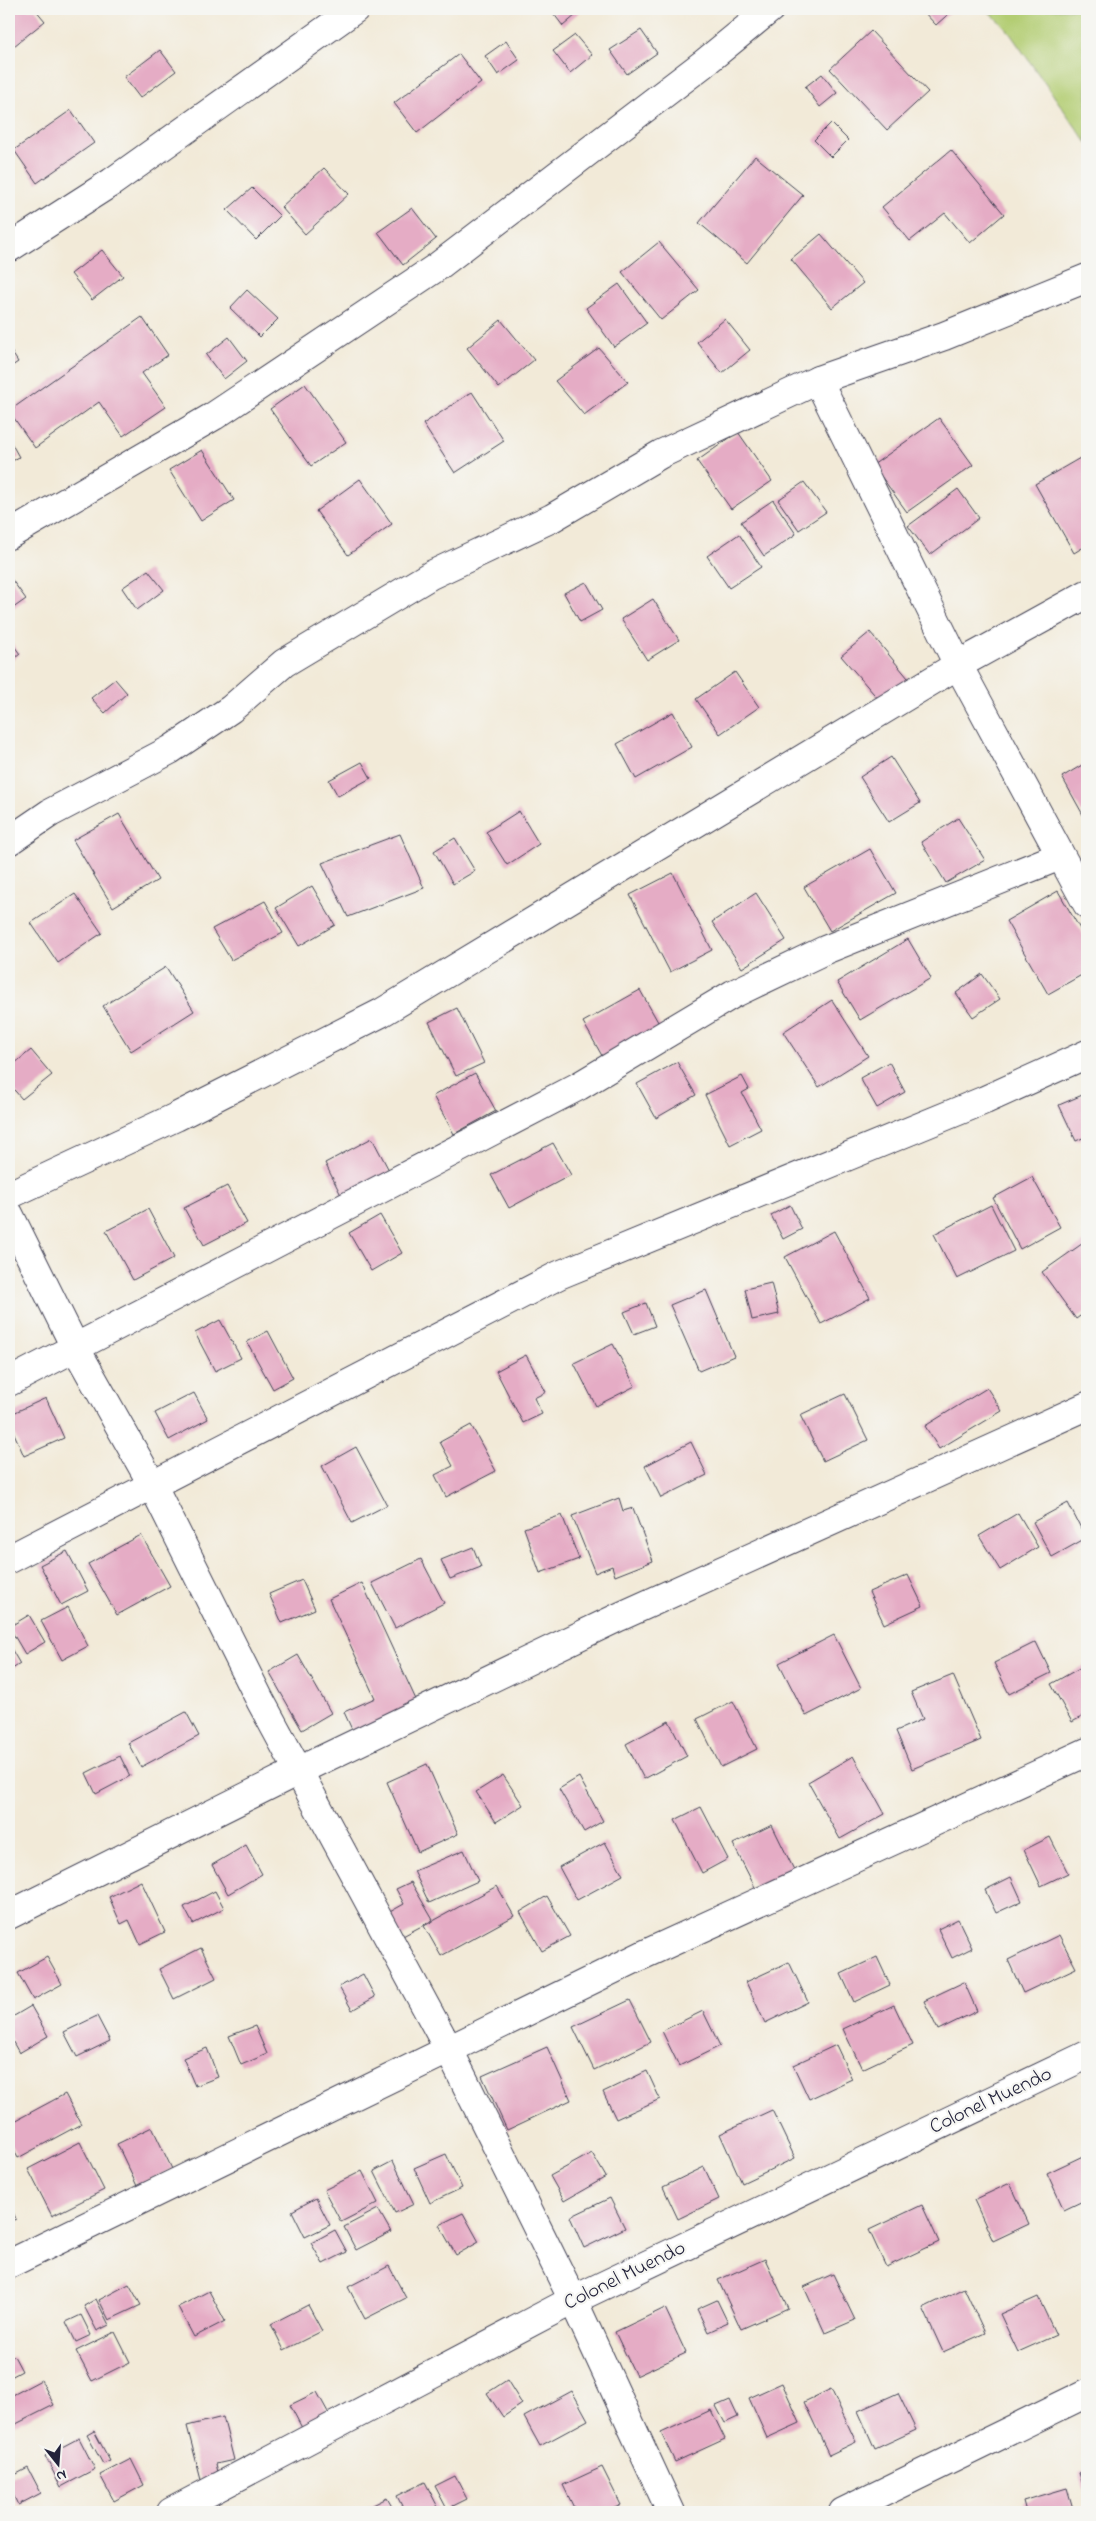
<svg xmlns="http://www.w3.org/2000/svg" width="1096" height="2521" viewBox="0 0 1096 2521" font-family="'Indie Flower',sans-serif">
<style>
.green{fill:#b3cd73;stroke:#6a7857}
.building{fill:#e5acc5}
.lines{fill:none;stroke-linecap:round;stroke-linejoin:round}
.minor-casing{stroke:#414053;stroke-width:30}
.minor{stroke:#fff;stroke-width:28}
.labels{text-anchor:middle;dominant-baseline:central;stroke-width:4.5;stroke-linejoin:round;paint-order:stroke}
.street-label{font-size:21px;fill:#22223b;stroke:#f6f6f2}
</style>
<rect width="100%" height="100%" fill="#f6f6f2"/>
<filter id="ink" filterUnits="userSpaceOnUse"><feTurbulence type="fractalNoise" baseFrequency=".02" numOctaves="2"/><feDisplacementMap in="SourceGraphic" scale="10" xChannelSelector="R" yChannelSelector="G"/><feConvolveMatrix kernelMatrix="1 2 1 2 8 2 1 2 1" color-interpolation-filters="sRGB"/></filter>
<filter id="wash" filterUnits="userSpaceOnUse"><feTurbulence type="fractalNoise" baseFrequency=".0096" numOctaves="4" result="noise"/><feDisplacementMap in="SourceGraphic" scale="20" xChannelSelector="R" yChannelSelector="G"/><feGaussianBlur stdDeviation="1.12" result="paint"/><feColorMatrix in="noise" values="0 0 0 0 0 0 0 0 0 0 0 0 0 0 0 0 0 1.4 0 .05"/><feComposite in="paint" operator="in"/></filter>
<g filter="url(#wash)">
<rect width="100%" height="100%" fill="#f2ead8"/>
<!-- green -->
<path class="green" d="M986,9H1087V143L1006,28Z"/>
<g id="blocks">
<!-- building -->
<g class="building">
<path d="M9,9H35L45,21L9,50Z"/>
<path d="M550,9H583L563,26Z"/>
<path d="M921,9H954L936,25Z"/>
<path d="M641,30L657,53L627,74L610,50Z"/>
<path d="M871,31L928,92L887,130L830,69Z"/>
<path d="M575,35L592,55L570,73L553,51Z"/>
<path d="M506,41L519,60L498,75L485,56Z"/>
<path d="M160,50L176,71L140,98L124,77Z"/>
<path d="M459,54L481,83L417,133L394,103Z"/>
<path d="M822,74L837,93L820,107L805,87Z"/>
<path d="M71,110L94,143L37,183L14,150Z"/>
<path d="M831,123L848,140L831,157L814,140Z"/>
<path d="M951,150L1004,214L970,243L945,213L910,241L882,207Z"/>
<path d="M755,156L803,195L747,263L699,223Z"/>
<path d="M324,168L349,194L305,234L281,207Z"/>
<path d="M252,188L280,216L256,240L227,210Z"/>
<path d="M412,208L436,239L403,265L378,232Z"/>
<path d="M821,234L863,283L832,308L791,259Z"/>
<path d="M659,242L699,290L661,320L622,272Z"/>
<path d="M102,250L123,276L92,300L71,274Z"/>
<path d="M619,284L647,323L614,347L586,308Z"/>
<path d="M247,290L278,319L260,337L230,308Z"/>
<path d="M142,317L168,355L142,373L166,407L123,436L99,402L35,448L9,411Z"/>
<path d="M725,319L750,350L722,373L697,342Z"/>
<path d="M501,320L534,360L499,388L467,348Z"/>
<path d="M229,337L247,361L224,379L206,355Z"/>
<path d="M9,348L18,362L9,368Z"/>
<path d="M599,348L628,382L584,415L555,381Z"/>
<path d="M305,384L346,442L311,466L270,409Z"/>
<path d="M472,392L504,441L455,473L423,424Z"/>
<path d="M939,418L973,465L907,512L873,465Z"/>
<path d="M738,432L772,481L731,509L697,461Z"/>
<path d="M9,439L19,457L9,463Z"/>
<path d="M202,450L234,500L201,521L169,470Z"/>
<path d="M1087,454V545L1074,553L1035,484Z"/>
<path d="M360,479L392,524L348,555L316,511Z"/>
<path d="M804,482L826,512L799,530L778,500Z"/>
<path d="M958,489L979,518L930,555L908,526Z"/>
<path d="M773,500L796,534L764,556L741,522Z"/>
<path d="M739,534L761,567L729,588L707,556Z"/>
<path d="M148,570L164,590L137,610L122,588Z"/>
<path d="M9,576L26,599L9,611Z"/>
<path d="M586,582L602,610L580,622L564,593Z"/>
<path d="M653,599L679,640L647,660L621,619Z"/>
<path d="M870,632L908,678L880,701L841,656Z"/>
<path d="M9,639L20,654L9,663Z"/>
<path d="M735,672L759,707L720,734L696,699Z"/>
<path d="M115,679L127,693L105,713L91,698Z"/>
<path d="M673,712L692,747L636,779L617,744Z"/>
<path d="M891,757L920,803L889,822L860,777Z"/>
<path d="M362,762L371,778L338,796L329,780Z"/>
<path d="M1087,762V822L1062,777Z"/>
<path d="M519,811L539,844L507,865L486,832Z"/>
<path d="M119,814L158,880L113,907L73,840Z"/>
<path d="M958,818L985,860L946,883L921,842Z"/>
<path d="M400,834L424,888L348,917L322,863Z"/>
<path d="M455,838L475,871L453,884L434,851Z"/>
<path d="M870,849L896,893L830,931L804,887Z"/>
<path d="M673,873L712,950L670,972L630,895Z"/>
<path d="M312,886L335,925L299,946L276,908Z"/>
<path d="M1058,891L1087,941V972L1048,994L1006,921Z"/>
<path d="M756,893L786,940L742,968L712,922Z"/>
<path d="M75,894L102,933L58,963L31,923Z"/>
<path d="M265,901L283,933L231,960L212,929Z"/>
<path d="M908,939L931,978L860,1020L837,982Z"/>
<path d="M166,967L194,1011L131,1051L103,1006Z"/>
<path d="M982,974L1000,999L973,1017L956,993Z"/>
<path d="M640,990L662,1029L605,1061L583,1022Z"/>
<path d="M832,1000L868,1056L819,1087L783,1032Z"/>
<path d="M457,1008L484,1063L456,1076L429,1022Z"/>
<path d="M31,1050L52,1075L22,1099L9,1084V1068Z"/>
<path d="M677,1062L696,1095L656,1118L637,1084Z"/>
<path d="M889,1062L905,1092L877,1108L860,1078Z"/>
<path d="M475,1073L496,1111L454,1134L433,1096Z"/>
<path d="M742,1076L749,1089L742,1093L761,1129L730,1145L705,1095Z"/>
<path d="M1087,1093V1136L1076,1141L1059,1105Z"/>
<path d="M372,1138L391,1174L343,1199L325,1163Z"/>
<path d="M553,1143L571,1175L509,1208L491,1175Z"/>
<path d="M1032,1177L1060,1227L1020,1249L993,1198Z"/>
<path d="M227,1186L247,1223L204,1245L184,1208Z"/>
<path d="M790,1205L802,1229L783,1239L771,1215Z"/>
<path d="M991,1205L1014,1251L957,1279L934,1234Z"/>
<path d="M148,1209L174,1258L133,1280L106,1231Z"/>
<path d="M380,1215L402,1253L371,1271L349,1233Z"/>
<path d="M834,1231L870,1298L821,1324L785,1257Z"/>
<path d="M1086,1241L1087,1311L1076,1319L1042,1272Z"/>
<path d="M771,1283L779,1314L752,1320L745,1289Z"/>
<path d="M706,1290L734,1356L699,1371L670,1305Z"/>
<path d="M646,1303L655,1326L634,1334L624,1312Z"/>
<path d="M220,1320L241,1358L215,1371L195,1333Z"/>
<path d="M268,1331L293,1378L273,1389L247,1342Z"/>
<path d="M613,1344L635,1386L596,1406L574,1363Z"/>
<path d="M526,1355L546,1392L534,1398L542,1414L523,1423L496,1371Z"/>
<path d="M987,1388L1002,1411L939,1449L925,1426Z"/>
<path d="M194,1393L208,1419L169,1440L155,1413Z"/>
<path d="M845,1394L868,1440L823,1461L800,1415Z"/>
<path d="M46,1398L64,1438L24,1456L9,1422V1415Z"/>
<path d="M471,1425L496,1471L446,1497L435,1475L453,1466L440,1442Z"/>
<path d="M691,1442L707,1475L661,1498L645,1466Z"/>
<path d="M356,1447L387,1505L352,1523L322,1466Z"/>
<path d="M619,1498L623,1511L633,1508L653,1561L615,1576L612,1566L595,1573L572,1516Z"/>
<path d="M1068,1503L1086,1538L1052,1557L1033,1522Z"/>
<path d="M1018,1513L1038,1547L1000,1570L979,1536Z"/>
<path d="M562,1515L579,1559L540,1573L524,1528Z"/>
<path d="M141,1535L170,1586L117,1615L88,1564Z"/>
<path d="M473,1547L481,1567L450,1579L441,1560Z"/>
<path d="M67,1551L88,1591L61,1605L40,1565Z"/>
<path d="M421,1559L444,1603L395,1628L372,1583Z"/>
<path d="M908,1575L923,1606L884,1624L869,1592Z"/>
<path d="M302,1580L315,1609L282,1623L269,1594Z"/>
<path d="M362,1583L418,1704L354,1734L344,1712L375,1698L329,1599Z"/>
<path d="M68,1607L88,1646L62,1660L41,1621Z"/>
<path d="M29,1615L45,1642L25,1654L9,1627Z"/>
<path d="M834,1635L861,1688L806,1716L779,1663Z"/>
<path d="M1036,1642L1051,1673L1009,1694L994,1663Z"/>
<path d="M9,1645L20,1664L9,1671Z"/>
<path d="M298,1655L331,1713L302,1730L269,1672Z"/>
<path d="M1085,1665L1087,1714L1072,1722L1051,1684Z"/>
<path d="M953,1675L981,1740L912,1769L896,1731L923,1719L911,1692Z"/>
<path d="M733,1701L757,1749L721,1767L697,1719Z"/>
<path d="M186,1712L199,1736L141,1767L128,1743Z"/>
<path d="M669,1721L687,1756L644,1779L626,1744Z"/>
<path d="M120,1756L130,1776L96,1794L86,1773Z"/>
<path d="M853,1756L885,1814L840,1839L808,1782Z"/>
<path d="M427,1764L458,1834L418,1852L387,1782Z"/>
<path d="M503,1775L523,1805L496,1822L476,1792Z"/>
<path d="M579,1777L603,1821L584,1832L559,1789Z"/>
<path d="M701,1807L728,1859L702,1873L675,1820Z"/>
<path d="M772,1825L797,1876L759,1895L733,1844Z"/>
<path d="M1050,1837L1068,1873L1041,1886L1024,1850Z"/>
<path d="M605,1842L623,1875L577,1900L559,1867Z"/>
<path d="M246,1845L262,1874L228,1894L212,1865Z"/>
<path d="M464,1850L478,1881L429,1903L414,1871Z"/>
<path d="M1011,1877L1022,1901L996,1913L985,1890Z"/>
<path d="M141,1881L165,1932L140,1944L129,1920L121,1924L109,1897Z"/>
<path d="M411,1882L433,1920L401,1937L388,1913L404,1904L396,1889Z"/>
<path d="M497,1886L514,1916L441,1956L424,1926Z"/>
<path d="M215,1891L224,1908L193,1924L184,1907Z"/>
<path d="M547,1896L570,1936L542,1951L520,1912Z"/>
<path d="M958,1919L972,1948L952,1958L938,1929Z"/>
<path d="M1059,1935L1076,1968L1023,1993L1008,1960Z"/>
<path d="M201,1948L216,1978L174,1999L159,1969Z"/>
<path d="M47,1957L62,1984L33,2000L18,1973Z"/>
<path d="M877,1957L890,1985L854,2002L841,1974Z"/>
<path d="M789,1962L808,2002L765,2023L746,1982Z"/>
<path d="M363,1974L375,1997L352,2010L339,1987Z"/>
<path d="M964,1982L977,2011L938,2030L924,2001Z"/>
<path d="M630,2000L651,2042L594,2070L573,2027Z"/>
<path d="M894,2005L913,2045L862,2069L843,2029Z"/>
<path d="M31,2006L48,2036L19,2053L9,2035V2019Z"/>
<path d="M703,2011L720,2046L679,2066L662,2031Z"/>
<path d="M97,2016L110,2041L77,2057L64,2032Z"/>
<path d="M255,2026L267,2054L241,2065L229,2036Z"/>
<path d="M836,2045L852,2079L809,2099L793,2065Z"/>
<path d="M547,2047L571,2100L507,2130L482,2076Z"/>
<path d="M207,2048L218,2077L195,2086L183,2058Z"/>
<path d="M647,2071L660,2099L616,2119L603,2092Z"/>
<path d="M65,2094L81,2124L18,2158L9,2141V2124Z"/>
<path d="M772,2110L795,2158L742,2183L720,2134Z"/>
<path d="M152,2127L172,2169L137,2186L117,2144Z"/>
<path d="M80,2142L104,2190L52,2216L28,2169Z"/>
<path d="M592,2153L606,2177L564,2201L550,2176Z"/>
<path d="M446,2154L462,2188L430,2203L414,2168Z"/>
<path d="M1087,2154V2199L1064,2210L1047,2173Z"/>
<path d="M393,2161L414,2204L395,2213L374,2171Z"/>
<path d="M704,2167L719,2199L678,2219L663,2187Z"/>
<path d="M362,2171L378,2203L341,2222L324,2190Z"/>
<path d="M1010,2183L1029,2224L993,2241L974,2200Z"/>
<path d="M316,2198L330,2225L305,2237L292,2211Z"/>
<path d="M610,2198L625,2228L584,2248L570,2217Z"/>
<path d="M9,2203L16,2219L9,2222Z"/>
<path d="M922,2205L939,2242L886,2267L869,2230Z"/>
<path d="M378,2209L391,2232L356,2250L344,2227Z"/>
<path d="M463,2213L479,2242L456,2255L439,2225Z"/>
<path d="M335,2230L347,2252L323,2264L311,2243Z"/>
<path d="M765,2259L788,2308L741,2329L718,2280Z"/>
<path d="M389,2266L406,2298L365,2319L348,2287Z"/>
<path d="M833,2274L855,2320L825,2333L804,2287Z"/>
<path d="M129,2284L141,2305L109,2320L99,2300Z"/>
<path d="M964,2288L985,2333L943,2352L923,2308Z"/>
<path d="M209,2291L225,2321L194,2337L178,2307Z"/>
<path d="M1038,2297L1056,2335L1018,2352L1000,2314Z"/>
<path d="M96,2299L109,2325L97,2331L84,2306Z"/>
<path d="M717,2300L728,2323L708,2332L697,2309Z"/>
<path d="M308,2305L322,2331L284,2350L271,2324Z"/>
<path d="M665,2308L686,2353L636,2376L615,2332Z"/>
<path d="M81,2315L91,2335L76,2342L66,2322Z"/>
<path d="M115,2332L130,2362L92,2381L76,2351Z"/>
<path d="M14,2356L22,2371L9,2378V2359Z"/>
<path d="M41,2380L54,2405L12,2426L9,2419V2397Z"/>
<path d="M507,2380L522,2404L503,2417L487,2393Z"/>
<path d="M782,2383L800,2423L767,2438L749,2398Z"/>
<path d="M831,2389L856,2442L829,2455L804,2402Z"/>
<path d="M572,2391L588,2420L540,2446L524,2417Z"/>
<path d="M317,2392L329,2414L302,2428L290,2405Z"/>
<path d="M898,2393L916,2430L875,2449L858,2411Z"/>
<path d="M730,2400L738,2417L725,2423L716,2406Z"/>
<path d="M711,2410L725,2439L675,2462L661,2433Z"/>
<path d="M223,2417L234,2460L216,2464L219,2476L201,2480L187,2426Z"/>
<path d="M94,2431L110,2461L103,2464L87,2435Z"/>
<path d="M79,2438L95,2469L61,2487L45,2456Z"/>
<path d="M131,2459L144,2485L114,2501L100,2475Z"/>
<path d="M602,2467L621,2505L606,2512H576L563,2485Z"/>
<path d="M28,2468L41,2493L18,2505L9,2486V2478Z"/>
<path d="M1087,2470V2496L1079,2473Z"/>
<path d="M455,2476L467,2499L447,2509L435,2486Z"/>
<path d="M425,2482L440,2511L405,2512L397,2496Z"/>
<path d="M1067,2488L1074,2512H1026L1023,2501Z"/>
<path d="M387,2498L395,2512H359Z"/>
</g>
</g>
</g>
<g filter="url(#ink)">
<use href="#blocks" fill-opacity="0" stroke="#414053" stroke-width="1"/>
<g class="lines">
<defs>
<g id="minor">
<path d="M9,248L112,182L355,9"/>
<path d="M818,380L958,665L1087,904"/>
<path d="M9,535L214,416L437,267L703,64L770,9"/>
<path d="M9,841L50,813L170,750L231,709L284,663L431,575L552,518L661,454L818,380L944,336L1087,278"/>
<path d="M9,1195L176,1117L381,1013L958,665L1087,594"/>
<path d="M9,1214L75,1347L152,1484L260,1700L448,2048L573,2300L671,2512"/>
<path d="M9,1382L579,1086L733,994L825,950L1060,856"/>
<path d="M9,1559L559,1275L985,1100L1087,1054"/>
<path d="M9,1915L298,1771L619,1617L1087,1406"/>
<path d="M9,2264L643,1955L1087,1752"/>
<path d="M171,2512L573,2300L1087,2055"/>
<path d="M843,2512L1087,2393"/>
</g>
</defs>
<!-- minor casing -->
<use href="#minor" class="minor-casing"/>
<!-- minor -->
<use href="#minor" class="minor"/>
</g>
</g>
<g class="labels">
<!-- street labels -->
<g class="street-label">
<text transform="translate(991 2101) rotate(-25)">Colonel Muendo</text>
<text transform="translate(625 2276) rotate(-26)">Colonel Muendo</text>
</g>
</g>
<!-- margin -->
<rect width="1096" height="2521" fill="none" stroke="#f6f6f2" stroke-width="30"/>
<!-- north arrow -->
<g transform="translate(58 2464) rotate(163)" stroke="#f6f6f2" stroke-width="4" paint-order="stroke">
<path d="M0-4L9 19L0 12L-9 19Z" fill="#22223b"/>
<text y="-8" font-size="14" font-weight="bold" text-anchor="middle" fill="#22223b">N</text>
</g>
</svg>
